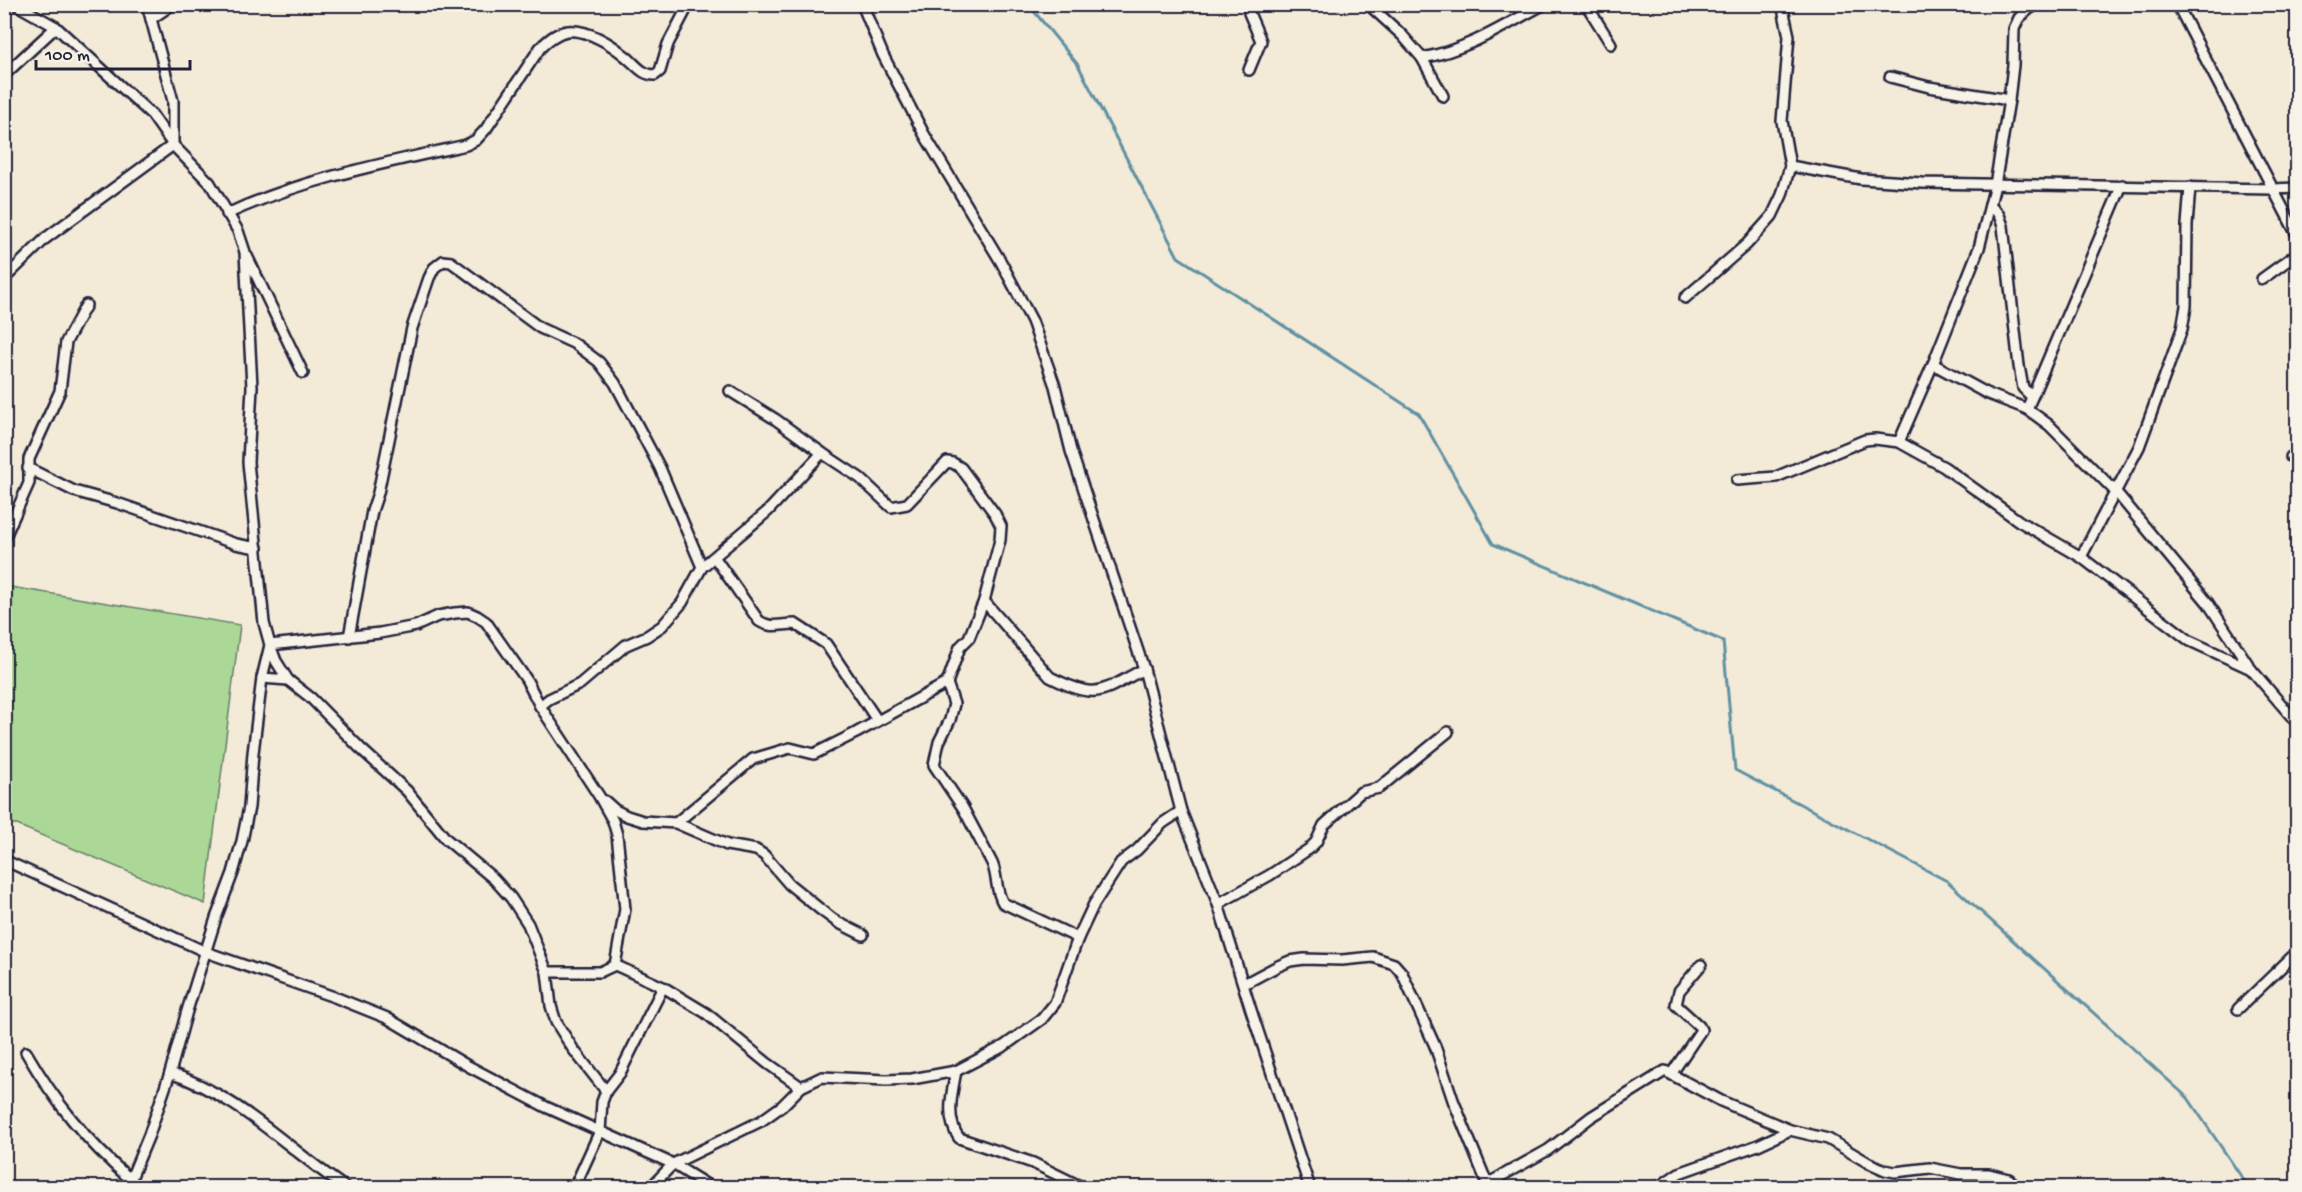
<svg xmlns="http://www.w3.org/2000/svg" width="2302" height="1192" viewBox="0 0 2302 1192" font-family="'Gochi Hand',sans-serif">
<style>
.green{fill:#abd897;stroke:#667d69;stroke-width:1.5}
.lines{fill:none;stroke-linecap:round;stroke-linejoin:round}
.stream{stroke:#6191a3;stroke-width:3}
.minor-casing{stroke:#22223b;stroke-width:14}
.minor{stroke:#f7f3e8;stroke-width:9}
</style>
<rect width="100%" height="100%" fill="#f3ead8"/>
<filter id="ink" filterUnits="userSpaceOnUse"><feTurbulence type="fractalNoise" baseFrequency=".0167" numOctaves="2"/><feDisplacementMap in="SourceGraphic" scale="12" xChannelSelector="R" yChannelSelector="G"/><feConvolveMatrix kernelMatrix="1 2 1 2 8 2 1 2 1" color-interpolation-filters="sRGB"/></filter>
<g filter="url(#ink)">
<!-- green -->
<path class="green" d="M5,586L240,625L205,904L5,820Z"/>
<g class="lines">
<!-- stream -->
<path class="stream" d="M1028,4L1078,65L1178,257L1419,414L1493,544L1723,641L1735,770L1947,881L2188,1098L2249,1188"/>
<defs>
<g id="minor">
<path d="M15,4L56,27L152,115L173,145L210,183L238,231L245,252L252,387L248,462L264,623L270,645L262,678L253,753L249,807L242,841L233,873L216,918L187,1011L170,1073L149,1135L127,1188"/>
<path d="M862,4L883,55L924,134L1001,262L1032,321L1055,386L1071,451L1144,669L1181,811L1218,904L1251,1010L1310,1188"/>
<path d="M1368,4L1402,35L1422,58L1443,96"/>
<path d="M1586,4L1611,44"/>
<path d="M2177,4L2298,237"/>
<path d="M151,19L173,4"/>
<path d="M1422,58C1467,50 1504,26 1544,4"/>
<path d="M1249,70L1261,41L1249,13L1250,4"/>
<path d="M4,75L56,27"/>
<path d="M1890,77L1929,87L2009,100"/>
<path d="M1790,166L1861,179L1922,183L2273,189L2298,188"/>
<path d="M1990,204L1999,215L2003,226L2019,366L2023,388L2032,397"/>
<path d="M227,214C302,179 386,163 466,145L476,140L486,129L540,48C548,40 557,32 568,31C587,29 611,44 624,55C635,63 641,75 655,75L660,71L668,44L689,4"/>
<path d="M247,256L303,373"/>
<path d="M4,279L46,238L173,145V101L147,4"/>
<path d="M2262,279L2298,253"/>
<path d="M1685,298L1747,244L1772,216L1782,195L1790,166L1782,121L1789,36L1782,4"/>
<path d="M1933,364L1988,394L2027,409L2049,425L2116,492L2208,603L2251,669L2298,724"/>
<path d="M2027,409L2122,185"/>
<path d="M1899,442L1933,364L1979,248L1995,185L2009,100L2013,65L2014,29L2019,18L2029,9L2037,4"/>
<path d="M2291,457H2298"/>
<path d="M28,468L74,491L117,503L236,544L257,548"/>
<path d="M1737,480L1776,477L1865,440L1875,439L1899,442L1944,467L2019,521L2081,557L2190,641L2251,669"/>
<path d="M4,539L29,483V459L60,391L66,342L86,305"/>
<path d="M2081,557L2139,447L2182,329L2186,306L2187,225L2190,187"/>
<path d="M715,558L759,621C771,629 782,624 795,624L826,644L877,720"/>
<path d="M984,601L1050,677C1098,701 1100,692 1144,669"/>
<path d="M349,637L372,511L378,493L412,328L429,278L434,268L443,261L451,262L540,328L575,344L599,362L615,383L660,468L702,567"/>
<path d="M262,678L288,680"/>
<path d="M947,683L954,704L950,720L939,742L934,765L963,808L992,863C998,877 995,890 1003,903L1078,938"/>
<path d="M540,706L549,699L580,684L626,645L647,636L662,626L682,603L702,567L768,511L822,453L775,419L730,391"/>
<path d="M605,801L615,810L627,816L643,821L676,823L727,845L756,850L764,855L789,884L821,910L837,922L863,935"/>
<path d="M676,823L753,759L790,748L814,754L856,733L947,683L960,647L969,638L984,601L1000,540L1001,526L995,514L961,468L953,463L947,462L907,504L891,507L860,478L822,453"/>
<path d="M4,860L206,952L337,998L387,1018L468,1066L546,1107L673,1164L712,1188"/>
<path d="M1218,904L1270,875L1309,849L1316,842L1324,825L1361,792L1379,788L1448,732"/>
<path d="M615,965L663,987L706,1013L767,1063L801,1087"/>
<path d="M547,972H600L615,965"/>
<path d="M1244,984L1276,967L1290,961L1304,959L1342,960L1373,957L1394,964L1402,973L1435,1046L1453,1100L1489,1188"/>
<path d="M2238,1009L2298,951"/>
<path d="M26,1052C55,1102 86,1141 130,1179"/>
<path d="M956,1071C952,1093 945,1118 959,1138L1033,1163L1084,1188"/>
<path d="M170,1073C238,1095 288,1149 346,1188"/>
<path d="M1672,1073L1701,1030L1699,1026L1676,1005L1679,991L1701,965"/>
<path d="M606,1091L573,1049L556,1022L551,1006L547,972L528,924L511,898L494,879L446,839L407,791L360,748L311,698L288,680L276,661L270,645L380,633L416,626L438,616L455,613L468,612L477,616L486,622L526,679L540,706L599,796L613,821L617,835L625,909L615,965"/>
<path d="M1487,1184L1548,1150L1591,1117L1665,1071L1721,1101L1790,1130L1828,1139L1867,1162L1885,1170L1895,1172L1930,1168L1961,1174H1989L2009,1179L2016,1188"/>
<path d="M574,1188L600,1131L602,1102L606,1091L620,1073L663,987"/>
<path d="M650,1188L673,1164L761,1121L782,1106L801,1087L822,1077L886,1080L912,1079L956,1071L1004,1046L1042,1019L1055,1003L1078,938L1094,904L1121,862L1137,850L1163,823L1181,811"/>
<path d="M1657,1188L1679,1173L1758,1145L1790,1130"/>
</g>
</defs>
<!-- minor casing -->
<use href="#minor" class="minor-casing"/>
<!-- minor -->
<use href="#minor" class="minor"/>
</g>
</g>
<!-- margin -->
<rect width="2302" height="1192" fill="none" stroke="#f7f3e8" stroke-width="24"/>
<rect x="12" y="12" width="2278" height="1168" fill="none" stroke="#22223b" stroke-width="2" filter="url(#ink)"/>
<!-- scale -->
<path d="M36 60v9h154v-9" fill="none" stroke="#22223b" stroke-width="3"/>
<text x="45" y="60" font-size="18" fill="#22223b" stroke="#f7f3e8" stroke-width="4.5" paint-order="stroke">100 m</text>
</svg>
